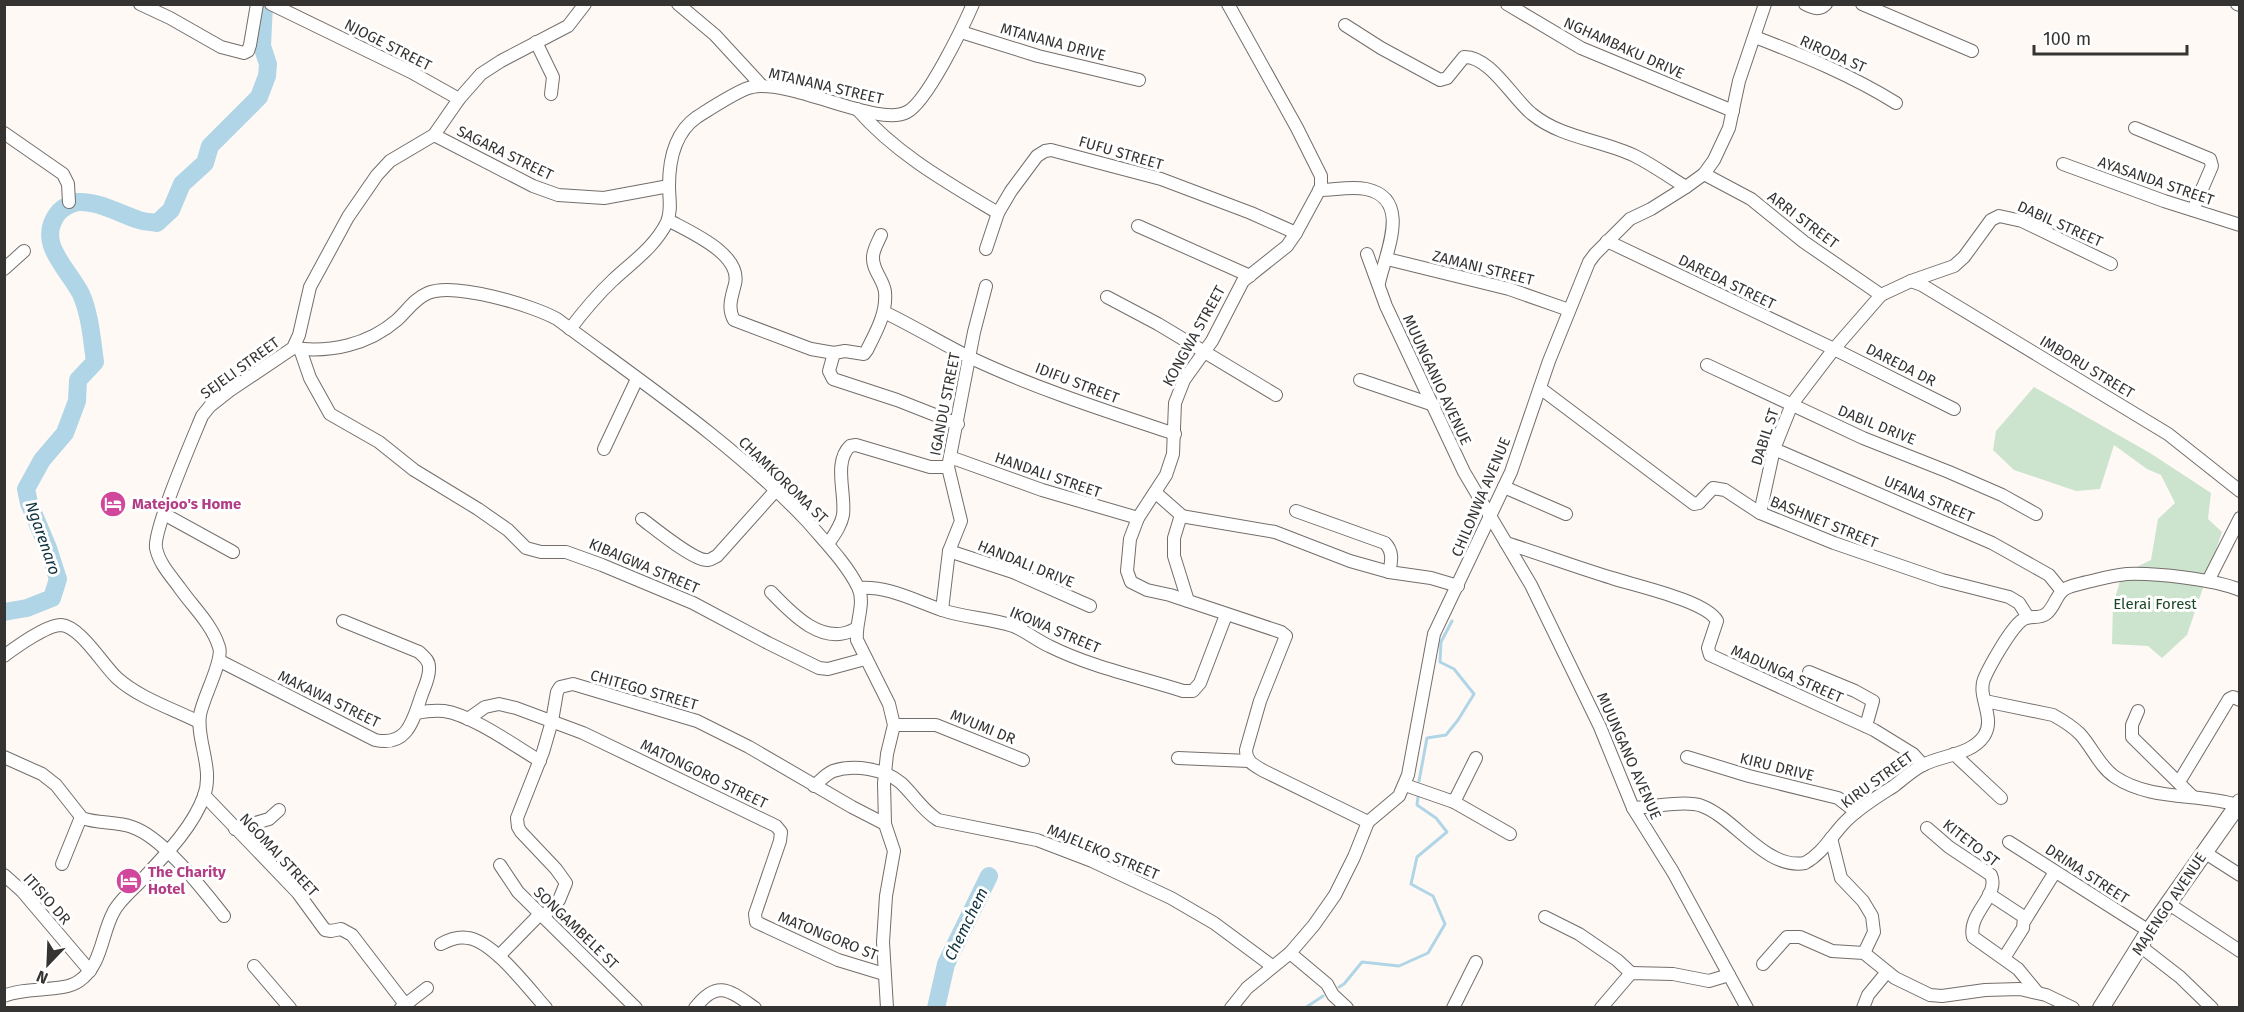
<svg xmlns="http://www.w3.org/2000/svg" width="2244" height="1012" viewBox="0 0 2244 1012" font-family="'Fira Sans',sans-serif">
<style>
.green{fill:#cce3ce}
.lines{fill:none;stroke-linecap:round;stroke-linejoin:round}
.stream{stroke:#b0d5e6;stroke-width:3}
.river{stroke:#b0d5e6;stroke-width:18}
.street-casing{stroke:#736e6b;stroke-width:14}
.secondary-casing{stroke:#736e6b;stroke-width:18}
.street{stroke:#fff;stroke-width:12}
.secondary{stroke:#fff;stroke-width:16}
.labels{text-anchor:middle;dominant-baseline:central;stroke-width:6;stroke-linejoin:round;paint-order:stroke}
.street-label{font-size:15px;fill:#363433;stroke:#fff}
.hotel-label{font-size:15px;font-weight:bold;fill:#b23c85;stroke:#fff;text-anchor:start}
.park-label{font-size:15px;fill:#1d4826;stroke:#fff}
.water-label{font-size:16px;font-style:italic;fill:#0f313e;stroke:#fff}
</style>
<rect width="100%" height="100%" fill="#fff9f5"/>
<!-- green -->
<path class="green" d="M2034,387L2150,453L2211,493L2208,519L2222,532L2187,635L2162,658L2148,646L2112,644L2113,605L2122,574L2151,560L2158,519L2175,503L2161,475L2147,469L2114,445L2100,489L2076,491L2014,470L1993,450L1996,431Z"/>
<g class="lines">
<!-- stream -->
<g class="stream">
<path d="M1419,781L1427,738L1446,735L1458,720L1474,694L1454,669L1440,662L1441,642L1452,621"/>
<path d="M1339,987L1344,984L1362,962L1399,966L1428,953L1445,924L1433,896L1411,884L1417,857L1447,832L1436,818L1417,805L1418,797"/>
<path d="M1305,1008L1323,996"/>
</g>
<!-- river -->
<g class="river">
<path d="M4,612L27,608L52,598L58,579L48,548L29,503L26,489L42,460L65,433L77,401L78,380L95,362C92,340 90,314 81,294C68,268 35,243 58,213C62,208 71,203 78,202C99,201 120,214 139,220C145,222 152,222 157,223L171,210L182,184L205,163L210,146L259,97L267,76L268,64L262,46L264,4"/>
<path d="M936,1008L946,964L989,876"/>
</g>
<defs>
<g id="street">
<path d="M140,4L170,18L221,47L244,53L248,51L250,45L257,4"/>
<path d="M271,4L411,72L459,99"/>
<path d="M678,4L715,35L762,86"/>
<path d="M1228,4L1297,128L1321,176V187L1296,233L1287,246L1243,281L1212,341L1184,380L1175,403L1173,454L1166,475L1138,518L1130,539L1127,571L1131,582L1147,590L1170,595L1281,632L1286,636L1260,701L1246,750C1246,762 1254,765 1264,771L1368,822"/>
<path d="M1507,4L1581,48L1733,111"/>
<path d="M1805,4C1813,8 1819,11 1826,4"/>
<path d="M1862,4L1972,51"/>
<path d="M2237,4L2240,5"/>
<path d="M1345,25L1381,48L1440,80L1447,78L1464,57C1490,56 1513,99 1532,114C1561,138 1602,140 1635,156C1653,165 1669,177 1686,187"/>
<path d="M961,32L1038,56L1139,80"/>
<path d="M1755,37C1804,56 1851,75 1896,103"/>
<path d="M536,42L553,77L551,94"/>
<path d="M857,109C896,154 948,183 998,213"/>
<path d="M2135,128L2210,159L2212,166L2193,210"/>
<path d="M4,133L63,174L68,184L69,202"/>
<path d="M434,135L533,186L558,195L604,198L669,186"/>
<path d="M2063,164L2164,201L2240,225"/>
<path d="M1704,174L1751,199L1804,242L1881,295"/>
<path d="M1319,190C1334,190 1351,186 1366,189C1413,199 1385,254 1379,283"/>
<path d="M668,220C690,232 742,254 735,284C732,296 727,308 734,320L811,349L834,353L845,351L864,354L867,350C876,332 887,313 885,292C884,280 872,270 873,257C873,250 878,242 881,235"/>
<path d="M1138,226L1250,276"/>
<path d="M1607,241L1834,349L1954,409"/>
<path d="M986,249L998,213L1011,191L1037,156L1045,151L1051,150L1161,179L1251,213L1296,233"/>
<path d="M1367,254L1386,306L1464,472L1531,585L1600,727L1633,808L1673,872L1747,1008"/>
<path d="M1387,259L1509,289L1569,310"/>
<path d="M4,269L24,251"/>
<path d="M1911,281L1922,285L2168,434L2240,491"/>
<path d="M1107,297L1158,324L1276,395"/>
<path d="M884,312C913,326 941,343 969,357C1034,388 1106,411 1175,434"/>
<path d="M570,329C583,312 596,296 612,281C631,263 655,247 667,222C672,210 669,198 669,186C669,160 674,133 697,117C708,110 740,89 752,87C793,79 878,128 907,112C927,102 963,27 973,4"/>
<path d="M293,348C330,353 368,345 397,320C408,310 414,299 428,293C454,282 532,305 557,319C643,383 734,444 808,522C825,542 846,563 858,587C866,603 855,623 857,640L889,704L894,725L887,754L884,783L885,824L894,851L886,896L883,942L887,1008"/>
<path d="M300,349L310,378L330,414L379,442L414,470L478,509L508,530L526,548L541,552H566L602,565L693,603L768,643L819,668L828,669L865,659"/>
<path d="M834,353L829,371L833,379L897,400L958,424"/>
<path d="M1707,365L1863,438L1949,472L2002,495L2036,514"/>
<path d="M1360,380L1434,405"/>
<path d="M1540,388L1694,504L1699,503L1713,488L1725,490L1760,513L1834,543L1942,580L2009,597L2019,603L2028,617"/>
<path d="M604,449L637,379"/>
<path d="M1774,449L1992,543L2049,575L2062,591"/>
<path d="M950,457L1042,490L1138,518"/>
<path d="M1504,487L1566,514"/>
<path d="M1156,493L1181,515L1174,538V556L1188,601"/>
<path d="M1296,511L1385,543C1393,551 1392,561 1389,572"/>
<path d="M1760,513L1774,449L1792,404L1834,349L1881,295L1911,281L1954,266L1964,257L1991,220L1999,216L2022,221L2111,264"/>
<path d="M164,514L233,552"/>
<path d="M1181,516L1275,532L1350,561L1389,572L1431,578L1458,586"/>
<path d="M642,519C653,527 695,562 708,560C711,560 714,557 717,556L776,490"/>
<path d="M1506,543C1541,554 1576,567 1612,578C1633,585 1707,601 1717,621L1708,648L1710,655L1874,730L1913,754L1923,765"/>
<path d="M828,544C834,535 841,526 843,515C846,494 833,462 850,446L856,445L930,467H948L974,332L986,286"/>
<path d="M949,551L1013,572L1090,606"/>
<path d="M2208,581L2240,518"/>
<path d="M859,588C889,586 913,600 942,610C965,618 990,618 1013,626C1026,631 1036,640 1049,646C1091,667 1139,677 1183,691H1193L1200,683L1226,615"/>
<path d="M771,592C792,614 823,647 855,629"/>
<path d="M942,610L949,551L961,521L948,467"/>
<path d="M4,656C16,647 47,625 61,625C80,626 103,665 117,678C139,698 173,709 199,722"/>
<path d="M220,661L375,740C408,747 413,720 422,694C425,686 430,676 429,667C429,660 424,657 419,652L343,621"/>
<path d="M1809,672L1855,691L1873,701L1866,726"/>
<path d="M1985,701L2053,715C2062,720 2072,726 2080,734C2092,747 2100,767 2115,777C2151,801 2198,793 2237,805"/>
<path d="M2138,711L2132,725V737L2192,796"/>
<path d="M416,713C426,711 435,710 444,711C472,715 515,746 540,761"/>
<path d="M468,719L485,707L499,704L516,708L583,733L776,826L781,832L780,841L755,914L756,922L838,960L884,974"/>
<path d="M894,725H936L1023,760"/>
<path d="M1954,754L2001,798"/>
<path d="M4,757L42,774L56,785L82,818C98,824 116,821 132,827C163,837 203,890 224,916"/>
<path d="M1687,757L1749,776L1838,798L1856,812"/>
<path d="M1178,758L1249,761"/>
<path d="M2179,782L2229,699L2233,697L2240,700"/>
<path d="M1405,785L1454,802L1510,834"/>
<path d="M814,786C820,781 826,774 833,771C854,764 885,769 901,783C914,795 922,810 938,820L1037,840L1092,861L1171,898L1214,923L1272,966"/>
<path d="M204,795L298,893L325,930L331,931L341,929L352,935L408,1008"/>
<path d="M1454,802L1476,758"/>
<path d="M1633,808C1651,807 1686,800 1702,806C1735,818 1766,870 1805,863C1823,853 1832,835 1846,821C1860,807 1877,797 1894,786C1903,779 1913,770 1923,765C1942,755 1971,755 1984,736C1996,718 1977,697 1984,679C1990,665 2010,630 2021,621C2029,614 2038,620 2046,614C2055,607 2056,594 2065,589C2071,585 2080,584 2087,582C2100,579 2114,575 2127,574C2155,573 2214,579 2240,590"/>
<path d="M1927,828L1949,847L1991,875C2000,896 1967,914 1973,937L2018,969L2037,992"/>
<path d="M235,829L269,819L279,810"/>
<path d="M1831,838L1841,878L1863,901L1872,916L1874,932L1864,953"/>
<path d="M2009,842L2149,931"/>
<path d="M2204,852L2240,875"/>
<path d="M62,864L81,817"/>
<path d="M500,865L518,892L636,1008"/>
<path d="M4,875L22,891L90,971"/>
<path d="M1989,894L2024,917L2023,928L2004,958"/>
<path d="M2169,904L2240,951"/>
<path d="M543,917L559,900L566,883L556,869L521,832L518,827L517,818L543,752L552,721L557,692L560,687L573,684L697,721L749,747L852,807L885,824"/>
<path d="M1545,917L1579,934L1617,960L1631,973"/>
<path d="M2025,920L2055,872"/>
<path d="M441,944C450,939 458,936 468,938C493,941 529,989 546,1008"/>
<path d="M2140,946L2180,977L2212,1008"/>
<path d="M1290,953L1327,984L1333,995L1347,1008"/>
<path d="M499,956L540,914"/>
<path d="M1763,964L1787,937H1800L1832,951L1864,953L1895,978L1930,995L1942,996L1985,990L2020,989L2046,995L2073,1008"/>
<path d="M254,966L290,1008"/>
<path d="M4,996C26,986 63,993 79,981C102,965 101,936 113,913C118,902 130,892 139,883C163,857 192,829 204,796C214,768 196,740 200,715C203,697 224,660 219,647C212,624 192,606 179,587C170,575 159,563 156,548C153,530 193,438 202,416L210,406L229,391L293,348L299,335L310,287L348,217L377,175L390,161L434,135L459,99L481,74L501,61L568,26L585,4"/>
<path d="M401,1008L427,988"/>
<path d="M695,1008C717,979 729,990 755,1008"/>
<path d="M1231,1008L1247,988L1290,953L1314,925L1335,895L1354,857L1368,822L1399,796L1408,775L1434,634L1511,472L1549,361L1589,262L1595,254L1630,219L1651,209L1686,187L1704,174L1714,160L1729,128L1739,81L1765,4"/>
<path d="M1453,1008L1476,962"/>
<path d="M1601,1008L1631,973L1673,974L1709,981L1729,975"/>
<path d="M1863,1008L1868,995L1887,972"/>
</g>
<path id="secondary" d="M2101,1008L2149,931L2240,802"/>
</defs>
<!-- street casing -->
<use href="#street" class="street-casing"/>
<!-- secondary casing -->
<use href="#secondary" class="secondary-casing"/>
<!-- street -->
<use href="#street" class="street"/>
<!-- secondary -->
<use href="#secondary" class="secondary"/>
</g>
<!-- icons -->
<defs>
<symbol id="hotel-disc" viewBox="-11 -11 22 22"><circle r="9.5" fill="#d1479c" stroke="#fff"/><path d="M-6-4.5h1.5V1H6V5H4.5V3h-9V5H-6ZM-4 0a1.8 1.8 0 1 1 3.6 0ZM.5 0V-2.5h3Q6-2.5 6 0Z" fill="#fff"/></symbol>
</defs>
<g fill-rule="evenodd">
<use href="#hotel-disc" x="98" y="489" width="30" height="30"/>
<use href="#hotel-disc" x="114" y="866" width="30" height="30"/>
</g>
<g class="labels">
<!-- street labels -->
<g class="street-label">
<text transform="translate(1053 42) rotate(15)">MTANANA DRIVE</text>
<text transform="translate(388 45) rotate(27)">NJOGE STREET</text>
<text transform="translate(1624 48) rotate(24)">NGHAMBAKU DRIVE</text>
<text transform="translate(1833 54) rotate(24)">RIRODA ST</text>
<text transform="translate(826 86) rotate(13)">MTANANA STREET</text>
<text transform="translate(505 153) rotate(26)">SAGARA STREET</text>
<text transform="translate(1121 153) rotate(16)">FUFU STREET</text>
<text transform="translate(2156 181) rotate(19)">AYASANDA STREET</text>
<text transform="translate(1803 220) rotate(37)">ARRI STREET</text>
<text transform="translate(2060 224) rotate(24)">DABIL STREET</text>
<text transform="translate(1483 268) rotate(14)">ZAMANI STREET</text>
<text transform="translate(1727 282) rotate(26)">DAREDA STREET</text>
<text transform="translate(1194 336) rotate(-61)">KONGWA STREET</text>
<text transform="translate(1901 365) rotate(27)">DAREDA DR</text>
<text transform="translate(2087 367) rotate(31)">IMBORU STREET</text>
<text transform="translate(240 368) rotate(-36)">SEJELI STREET</text>
<text transform="translate(1437 380) rotate(65)">MUUNGANIO AVENUE</text>
<text transform="translate(1077 383) rotate(21)">IDIFU STREET</text>
<text transform="translate(945 404) rotate(-79)">IGANDU STREET</text>
<text transform="translate(1877 425) rotate(22)">DABIL DRIVE</text>
<text transform="translate(1765 437) rotate(-72)">DABIL ST</text>
<text transform="translate(1048 475) rotate(19)">HANDALI STREET</text>
<text transform="translate(783 480) rotate(44)">CHAMKOROMA ST</text>
<text transform="translate(1481 497) rotate(-67)">CHILONWA AVENUE</text>
<text transform="translate(1929 499) rotate(23)">UFANA STREET</text>
<text transform="translate(1824 522) rotate(22)">BASHNET STREET</text>
<text transform="translate(1026 564) rotate(22)">HANDALI DRIVE</text>
<text transform="translate(644 566) rotate(23)">KIBAIGWA STREET</text>
<text transform="translate(1055 630) rotate(23)">IKOWA STREET</text>
<text transform="translate(1787 674) rotate(24)">MADUNGA STREET</text>
<text transform="translate(644 690) rotate(16)">CHITEGO STREET</text>
<text transform="translate(329 699) rotate(26)">MAKAWA STREET</text>
<text transform="translate(983 727) rotate(22)">MVUMI DR</text>
<text transform="translate(1629 756) rotate(66)">MUUNGANO AVENUE</text>
<text transform="translate(1777 767) rotate(14)">KIRU DRIVE</text>
<text transform="translate(704 774) rotate(26)">MATONGORO STREET</text>
<text transform="translate(1877 780) rotate(-36)">KIRU STREET</text>
<text transform="translate(1971 843) rotate(38)">KITETO ST</text>
<text transform="translate(1103 852) rotate(23)">MAJELEKO STREET</text>
<text transform="translate(279 855) rotate(47)">NGOMAI STREET</text>
<text transform="translate(2087 874) rotate(33)">DRIMA STREET</text>
<text transform="translate(47 899) rotate(48)">ITISIO DR</text>
<text transform="translate(2169 904) rotate(-56)">MAJENGO AVENUE</text>
<text transform="translate(576 928) rotate(44)">SONGAMBELE ST</text>
<text transform="translate(828 936) rotate(22)">MATONGORO ST</text>
</g>
<!-- hotel labels -->
<g class="hotel-label">
<text x="132" y="504">Matejoo's Home</text>
<text x="148" y="872">The Charity<tspan x="148" dy="17">Hotel</tspan></text>
</g>
<!-- park labels -->
<g class="park-label">
<text x="2155" y="604">Elerai Forest</text>
</g>
<!-- water labels -->
<g class="water-label">
<text transform="translate(43 538) rotate(71)">Ngarenaro</text>
<text transform="translate(966 924) rotate(-64)">Chemchem</text>
</g>
</g>
<!-- border -->
<rect width="2244" height="1012" fill="none" stroke="#363433" stroke-width="12"/>
<!-- north arrow -->
<g transform="translate(48 964) rotate(203)" stroke="#ffffff" stroke-width="4.5" paint-order="stroke">
<path d="M0-4.5L10 22L0 15L-10 22Z" fill="#363433"/>
<text y="-9" font-size="16" font-weight="bold" text-anchor="middle" fill="#363433">N</text>
</g>
<!-- scale -->
<path d="M2034 45v9h153v-9" fill="none" stroke="#363433" stroke-width="3"/>
<text x="2043" y="45" font-size="18" fill="#363433" stroke="#ffffff" stroke-width="4.5" paint-order="stroke">100 m</text>
</svg>
